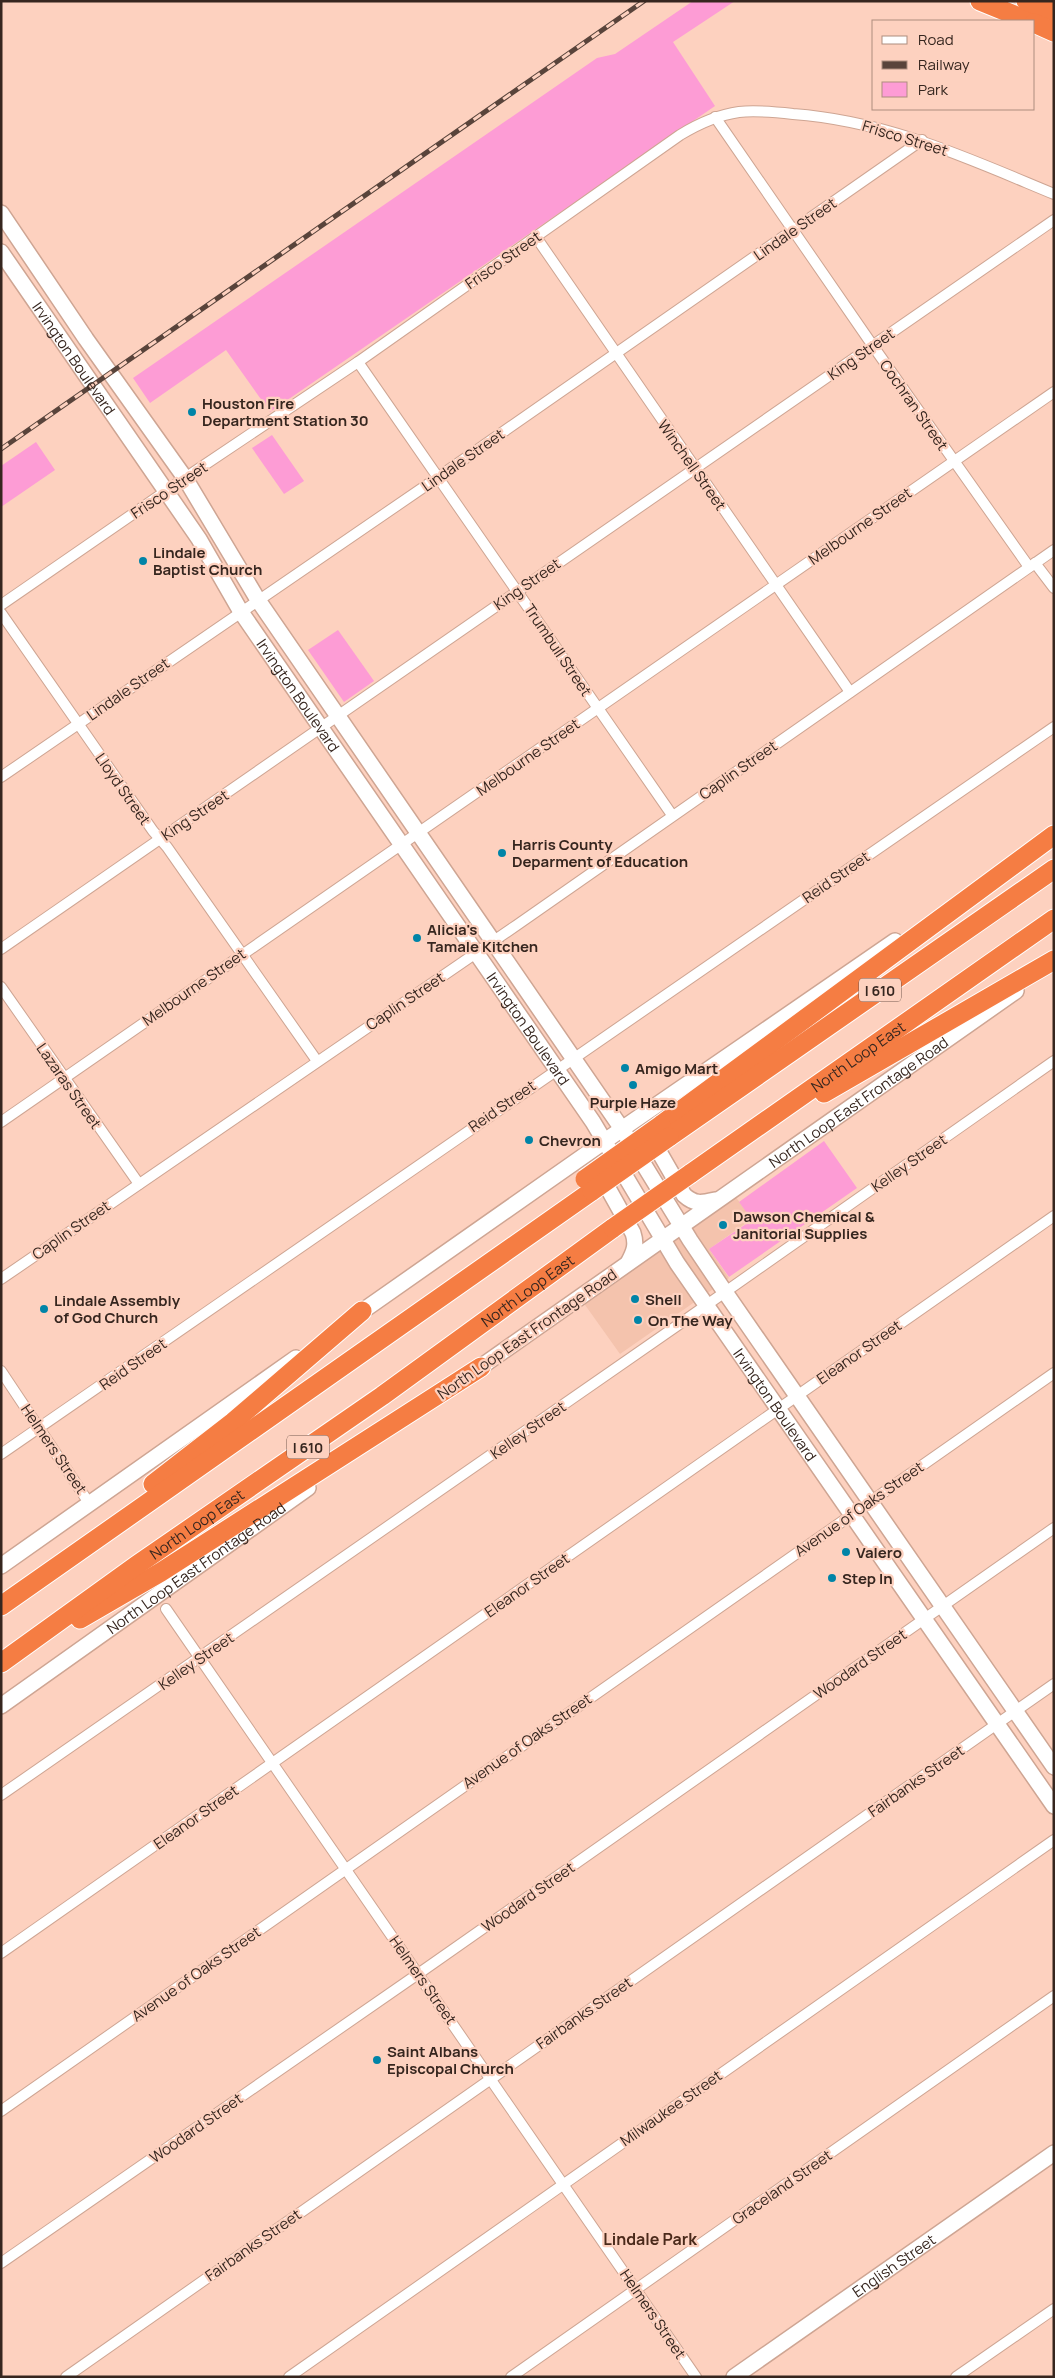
<svg xmlns="http://www.w3.org/2000/svg" width="1055" height="2378" viewBox="0 0 1055 2378" font-family="Manrope,sans-serif">
<style>
.built{fill:#f4c3ad}
.green{fill:#fd9cd5}
.lines{fill:none;stroke-linecap:round;stroke-linejoin:round}
.street-casing{stroke:#cea593;stroke-width:12}
.secondary-casing{stroke:#cea593;stroke-width:18}
.highway-casing{stroke:#fff;stroke-width:21}
.street{stroke:#fff;stroke-width:10}
.secondary{stroke:#fff;stroke-width:15}
.highway{stroke:#f57d43;stroke-width:19}
.rail-casing{stroke:#59443b;stroke-width:5}
.rail{stroke:#fdd1bf;stroke-width:3;stroke-dasharray:9;stroke-linecap:butt}
.highway-bridge-casing{stroke:#fff;stroke-width:21;stroke-linecap:butt}
.highway-bridge{stroke:#f57d43;stroke-width:19}
.poi-dot{fill:#0084a7;stroke:#fdd1bf;stroke-width:2}
.labels{text-anchor:middle;dominant-baseline:central;stroke-width:4.5;stroke-linejoin:round;paint-order:stroke}
.shield{fill:#fdd1bf;stroke:#72594f;stroke-width:1}
.shield-label{font-size:14px;font-weight:bold;fill:#36261f}
.street-label{font-size:15px;fill:#36261f;stroke:#fdd1bf}
.poi-label{font-size:15px;font-weight:bold;fill:#36261f;stroke:#fdd1bf;text-anchor:start}
.neighbourhood-label{font-size:16px;font-weight:bold;fill:#4b2a1b;stroke:#fdd1bf}
</style>
<rect width="100%" height="100%" fill="#fdd1bf"/>
<!-- built -->
<path class="built" d="M735,1196L752,1219L709,1249L729,1278L620,1354L583,1302Z"/>
<!-- green -->
<g class="green">
<path d="M693,1H735L673,42L715,106L270,412L226,350L150,403L133,378L597,58L615,54Z"/>
<path d="M272,435L304,481L284,494L252,448Z"/>
<path d="M36,442L55,470L1,507V466Z"/>
<path d="M338,630L374,681L344,702L308,650Z"/>
<path d="M824,1141L857,1188L729,1277L709,1249L752,1220L739,1202Z"/>
</g>
<g class="lines">
<defs>
<g id="street">
<path d="M715,117L873,346L1029,567"/>
<path d="M536,237L850,692"/>
<path d="M358,362L672,815"/>
<path d="M1035,563L1054,588"/>
<path d="M1,605L185,478L358,362L680,135C698,124 717,115 739,112C757,110 775,112 793,114C888,121 967,158 1054,194"/>
<path d="M1,613L153,831L167,847L317,1061"/>
<path d="M1,777L437,478L922,140"/>
<path d="M1,949L1054,220"/>
<path d="M1,987L139,1184"/>
<path d="M1,1122L1054,392"/>
<path d="M1,1279L517,925L1054,550"/>
<path d="M1,1371L89,1503"/>
<path d="M1,1454L1054,727"/>
<path d="M166,1609L696,2377"/>
<path d="M1,1795L691,1316L1054,1061"/>
<path d="M1,1953L1054,1216"/>
<path d="M1,2111L1054,1373"/>
<path d="M1,2263L418,1974L1054,1528"/>
<path d="M66,2377L1054,1684"/>
<path d="M289,2377L1054,1840"/>
<path d="M511,2377L1054,1996"/>
<path d="M956,2377L1054,2309"/>
</g>
<g id="secondary">
<path d="M1,213L86,339L185,478L258,600L622,1129L690,1240L725,1292L1054,1767"/>
<path id="s1" d="M1,252L199,539L241,612L593,1122L677,1263L1054,1806"/>
<path d="M650,1136L684,1195C695,1205 702,1203 715,1200"/>
<path d="M600,1174L633,1233C637,1245 634,1252 628,1263"/>
<path d="M354,1317L632,1122L895,941"/>
<path id="s2" d="M472,1373L1016,991"/>
<path d="M1,1566L296,1358"/>
<path id="s3" d="M1,1706L308,1488"/>
<path id="s4" d="M734,2377L1054,2153"/>
</g>
<g id="highway">
<path d="M980,1L1029,21"/>
<path d="M1026,1L1054,12"/>
<path d="M1034,23L1054,32"/>
<path d="M824,1093L1054,960"/>
<path d="M661,1125L1054,835"/>
<path d="M669,1137L1054,869"/>
<path id="s5" d="M690,1174L1054,919"/>
<path d="M153,1484L233,1422L362,1311"/>
<path d="M1,1606L592,1191"/>
<path d="M80,1619L161,1572L481,1367"/>
<path id="s6" d="M1,1663L137,1565L382,1396L613,1228"/>
</g>
</defs>
<!-- street casing -->
<use href="#street" class="street-casing"/>
<!-- secondary casing -->
<use href="#secondary" class="secondary-casing"/>
<!-- highway casing -->
<use href="#highway" class="highway-casing"/>
<!-- street -->
<use href="#street" class="street"/>
<!-- secondary -->
<use href="#secondary" class="secondary"/>
<!-- highway -->
<use href="#highway" class="highway"/>
<defs>
<path id="rail" d="M1,449L644,1"/>
</defs>
<!-- rail casing -->
<use href="#rail" class="rail-casing"/>
<!-- rail -->
<use href="#rail" class="rail"/>
<defs>
<g id="highway-bridge">
<path d="M585,1179L661,1125"/>
<path d="M592,1191L669,1137"/>
<path d="M613,1228L690,1174"/>
</g>
</defs>
<!-- highway-bridge casing -->
<use href="#highway-bridge" class="highway-bridge-casing"/>
<!-- highway-bridge -->
<use href="#highway-bridge" class="highway-bridge"/>
</g>
<!-- markers -->
<g class="poi-dot">
<circle cx="192" cy="412" r="5"/>
<circle cx="143" cy="561" r="5"/>
<circle cx="502" cy="853" r="5"/>
<circle cx="417" cy="938" r="5"/>
<circle cx="625" cy="1068" r="5"/>
<circle cx="633" cy="1085" r="5"/>
<circle cx="529" cy="1140" r="5"/>
<circle cx="723" cy="1225" r="5"/>
<circle cx="635" cy="1299" r="5"/>
<circle cx="44" cy="1309" r="5"/>
<circle cx="638" cy="1320" r="5"/>
<circle cx="846" cy="1552" r="5"/>
<circle cx="832" cy="1578" r="5"/>
<circle cx="377" cy="2060" r="5"/>
</g>
<g class="labels">
<!-- shield labels -->
<g class="shield">
<rect x="859" y="978.5" width="42" height="23" rx="4"/>
<rect x="287" y="1435.5" width="42" height="23" rx="4"/>
</g>
<g class="shield-label">
<text x="880" y="990">I 610</text>
<text x="308" y="1447">I 610</text>
</g>
<!-- street labels -->
<g class="street-label">
<text transform="translate(905 138) rotate(17)">Frisco Street</text>
<text transform="translate(795 229) rotate(-35)">Lindale Street</text>
<text transform="translate(503 260) rotate(-35)">Frisco Street</text>
<text transform="translate(861 354) rotate(-35)">King Street</text>
<text stroke="none"><textPath href="#s1" startOffset="129">Irvington Boulevard</textPath></text>
<text transform="translate(914 405) rotate(55)">Cochran Street</text>
<text transform="translate(463 460) rotate(-35)">Lindale Street</text>
<text transform="translate(692 465) rotate(55)">Winchell Street</text>
<text transform="translate(169 490) rotate(-34)">Frisco Street</text>
<text transform="translate(860 526) rotate(-35)">Melbourne Street</text>
<text transform="translate(527 584) rotate(-35)">King Street</text>
<text transform="translate(558 650) rotate(56)">Trumbull Street</text>
<text transform="translate(128 689) rotate(-35)">Lindale Street</text>
<text stroke="none"><textPath href="#s1" startOffset="534">Irvington Boulevard</textPath></text>
<text transform="translate(528 757) rotate(-35)">Melbourne Street</text>
<text transform="translate(738 770) rotate(-35)">Caplin Street</text>
<text transform="translate(123 789) rotate(55)">Lloyd Street</text>
<text transform="translate(195 815) rotate(-34)">King Street</text>
<text transform="translate(836 877) rotate(-35)">Reid Street</text>
<text transform="translate(194 987) rotate(-35)">Melbourne Street</text>
<text transform="translate(405 1001) rotate(-34)">Caplin Street</text>
<text stroke="none"><textPath href="#s1" startOffset="939">Irvington Boulevard</textPath></text>
<text stroke="none"><textPath href="#s5" startOffset="205">North Loop East</textPath></text>
<text transform="translate(69 1086) rotate(55)">Lazaras Street</text>
<text stroke="none"><textPath href="#s2" startOffset="472">North Loop East Frontage Road</textPath></text>
<text transform="translate(502 1106) rotate(-35)">Reid Street</text>
<text transform="translate(909 1163) rotate(-35)">Kelley Street</text>
<text transform="translate(71 1230) rotate(-35)">Caplin Street</text>
<text stroke="none"><textPath href="#s6" startOffset="645">North Loop East</textPath></text>
<text transform="translate(527 1334) rotate(-35)">North Loop East Frontage Road</text>
<text transform="translate(859 1352) rotate(-35)">Eleanor Street</text>
<text transform="translate(133 1364) rotate(-35)">Reid Street</text>
<text stroke="none"><textPath href="#s1" startOffset="1389">Irvington Boulevard</textPath></text>
<text transform="translate(528 1430) rotate(-35)">Kelley Street</text>
<text transform="translate(54 1449) rotate(56)">Helmers Street</text>
<text transform="translate(859 1509) rotate(-35)">Avenue of Oaks Street</text>
<text stroke="none"><textPath href="#s6" startOffset="240">North Loop East</textPath></text>
<text stroke="none"><textPath href="#s3" startOffset="239">North Loop East Frontage Road</textPath></text>
<text transform="translate(527 1585) rotate(-35)">Eleanor Street</text>
<text transform="translate(196 1661) rotate(-35)">Kelley Street</text>
<text transform="translate(860 1664) rotate(-35)">Woodard Street</text>
<text transform="translate(527 1741) rotate(-35)">Avenue of Oaks Street</text>
<text transform="translate(916 1781) rotate(-35)">Fairbanks Street</text>
<text transform="translate(196 1817) rotate(-35)">Eleanor Street</text>
<text transform="translate(528 1897) rotate(-35)">Woodard Street</text>
<text transform="translate(196 1974) rotate(-35)">Avenue of Oaks Street</text>
<text transform="translate(423 1980) rotate(55)">Helmers Street</text>
<text transform="translate(584 2013) rotate(-35)">Fairbanks Street</text>
<text transform="translate(671 2108) rotate(-35)">Milwaukee Street</text>
<text transform="translate(196 2128) rotate(-35)">Woodard Street</text>
<text transform="translate(782 2187) rotate(-35)">Graceland Street</text>
<text transform="translate(253 2245) rotate(-35)">Fairbanks Street</text>
<text stroke="none"><textPath href="#s4" startOffset="195">English Street</textPath></text>
<text transform="translate(653 2314) rotate(56)">Helmers Street</text>
</g>
<!-- poi labels -->
<g class="poi-label">
<text x="202" y="403">Houston Fire<tspan x="202" dy="17">Department Station 30</tspan></text>
<text x="153" y="552">Lindale<tspan x="153" dy="17">Baptist Church</tspan></text>
<text x="512" y="844">Harris County<tspan x="512" dy="17">Deparment of Education</tspan></text>
<text x="427" y="929">Alicia's<tspan x="427" dy="17">Tamale Kitchen</tspan></text>
<text x="635" y="1068">Amigo Mart</text>
<text x="633" y="1102" text-anchor="middle">Purple Haze</text>
<text x="539" y="1140">Chevron</text>
<text x="733" y="1216">Dawson Chemical &amp;<tspan x="733" dy="17">Janitorial Supplies</tspan></text>
<text x="645" y="1299">Shell</text>
<text x="54" y="1300">Lindale Assembly<tspan x="54" dy="17">of God Church</tspan></text>
<text x="648" y="1320">On The Way</text>
<text x="856" y="1552">Valero</text>
<text x="842" y="1578">Step In</text>
<text x="387" y="2051">Saint Albans<tspan x="387" dy="17">Episcopal Church</tspan></text>
</g>
<!-- neighbourhood labels -->
<g class="neighbourhood-label">
<text x="650" y="2239">Lindale Park</text>
</g>
</g>
<!-- border -->
<rect width="1055" height="2378" fill="none" stroke="#36261f" stroke-width="5"/>
<!-- legend -->
<rect x="872" y="20" width="162" height="90" fill="#fdd1bf" stroke="#ad8d7f"/>
<rect x="882" y="36" width="25" height="8" fill="#ffffff" stroke="#ad8d7f"/>
<text x="918" y="45" font-size="15" fill="#36261f">Road</text>
<rect x="882" y="61" width="25" height="8" fill="#59443b" stroke="#ad8d7f"/>
<text x="918" y="70" font-size="15" fill="#36261f">Railway</text>
<rect x="882" y="82" width="25" height="15" fill="#fd9cd5" stroke="#ad8d7f"/>
<text x="918" y="95" font-size="15" fill="#36261f">Park</text>
</svg>
